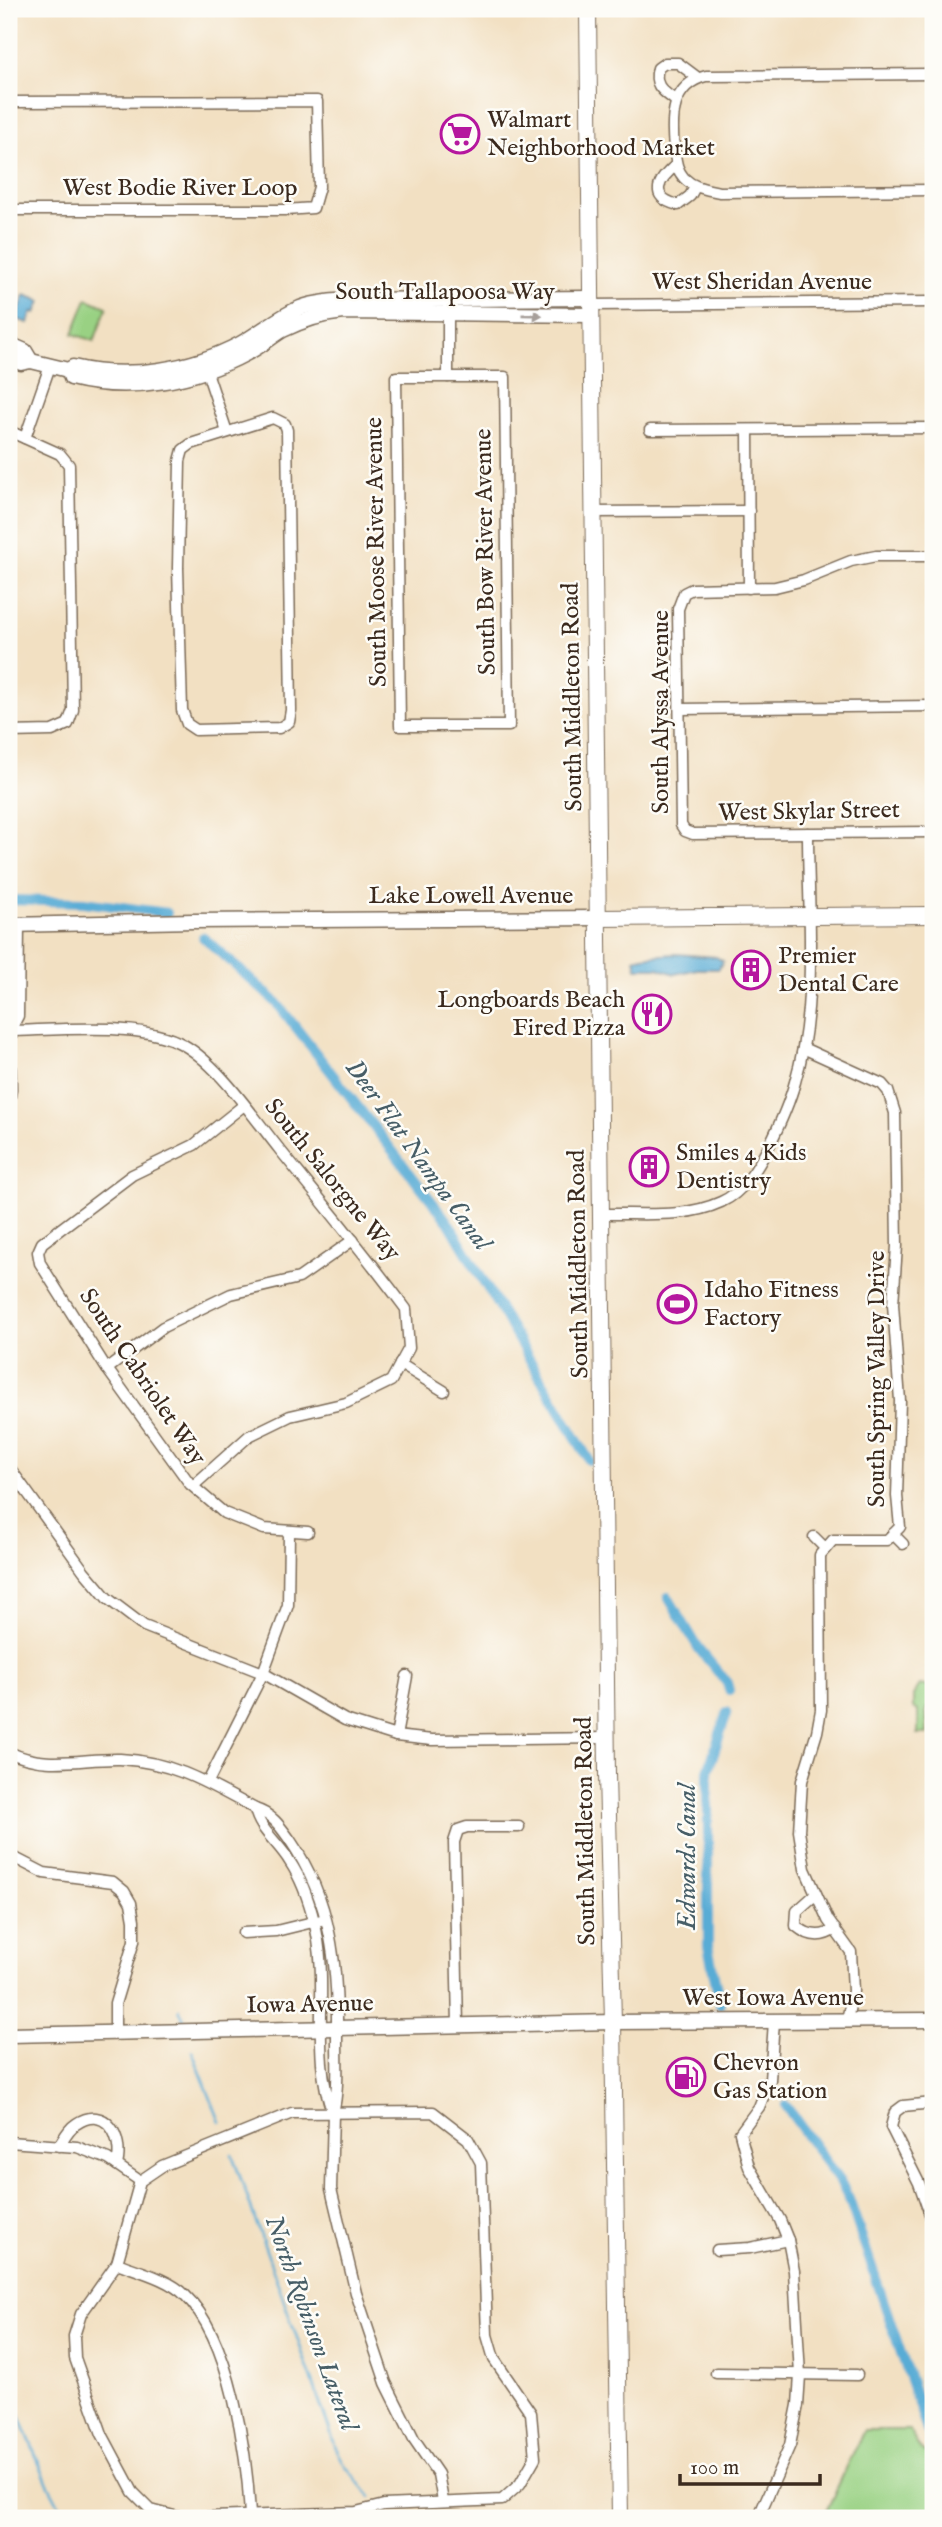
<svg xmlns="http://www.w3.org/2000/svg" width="942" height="2527" viewBox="0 0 942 2527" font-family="'IM FELL English',serif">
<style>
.green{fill:#99d183;stroke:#6a7e50;stroke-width:2}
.water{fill:#59acd5;stroke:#4a6b7a;stroke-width:2}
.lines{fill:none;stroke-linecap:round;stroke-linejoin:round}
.stream{stroke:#59acd5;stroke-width:2.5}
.canal{stroke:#59acd5;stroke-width:10}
.minor-casing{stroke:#7b6a57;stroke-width:13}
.tertiary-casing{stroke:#7b6a57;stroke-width:17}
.secondary-casing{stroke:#7b6a57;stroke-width:18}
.minor{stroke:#fff;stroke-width:10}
.tertiary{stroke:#fff;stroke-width:14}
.secondary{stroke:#fff;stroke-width:16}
.oneway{fill:#a79f9a}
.labels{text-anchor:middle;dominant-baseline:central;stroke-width:5;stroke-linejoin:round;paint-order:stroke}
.poi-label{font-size:24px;fill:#3b2a1e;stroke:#fdfcf7;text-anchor:start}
.street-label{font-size:24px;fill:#3b2a1e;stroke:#fdfcf7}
.water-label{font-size:26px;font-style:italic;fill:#475e67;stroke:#fdfcf7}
</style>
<rect width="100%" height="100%" fill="#fdfcf7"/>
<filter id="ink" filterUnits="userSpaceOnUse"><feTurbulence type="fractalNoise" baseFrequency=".0143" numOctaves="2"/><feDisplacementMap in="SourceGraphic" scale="14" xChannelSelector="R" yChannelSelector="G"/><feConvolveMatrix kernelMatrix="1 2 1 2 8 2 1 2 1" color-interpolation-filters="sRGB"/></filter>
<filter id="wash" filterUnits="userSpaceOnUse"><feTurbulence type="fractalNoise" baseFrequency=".00686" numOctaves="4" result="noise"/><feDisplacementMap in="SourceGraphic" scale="28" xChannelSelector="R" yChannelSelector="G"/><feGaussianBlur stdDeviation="1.57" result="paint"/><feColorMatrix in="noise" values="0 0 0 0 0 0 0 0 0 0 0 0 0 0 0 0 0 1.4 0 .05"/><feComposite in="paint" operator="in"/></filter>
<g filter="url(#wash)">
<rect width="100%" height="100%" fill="#f2e0c2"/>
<!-- green -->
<g class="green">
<path d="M87,299L107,307L94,341L73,334Z"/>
<path d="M920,1685L929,1687L933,1693V1705L926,1709L927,1734H918V1711L913,1708V1695Z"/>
<path d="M864,2430H909C915,2441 920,2453 933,2456V2518H823Z"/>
</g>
<!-- water -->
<g class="water">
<path d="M25,295L41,301L36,313L32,312L28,323L16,319Z"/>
<path d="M676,954L716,957L723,961L718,969H697L675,974L658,968H637L635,959C641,956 667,955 676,954Z"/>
</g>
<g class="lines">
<!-- stream -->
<g class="stream">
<path d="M179,2009L184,2020"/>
<path d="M192,2051L220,2122"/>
<path d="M232,2154L336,2448L345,2465L371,2497"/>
<path d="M9,2390L46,2480L66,2518"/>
<path d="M385,2515L388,2518"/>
</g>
<!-- canal -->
<g class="canal">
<path d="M9,900L84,902L167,913"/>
<path d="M203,937L276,1002L449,1223L589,1460"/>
<path d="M668,1597L699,1649L727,1683L729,1690"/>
<path d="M720,2004L708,1946V1771L727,1712"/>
<path d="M786,2106L842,2185L849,2199L927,2430L933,2440"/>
</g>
</g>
</g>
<g filter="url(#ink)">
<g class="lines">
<defs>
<g id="minor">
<path d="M933,74L706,76C671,85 671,118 674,148C676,160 676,169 684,178C694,188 706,189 719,192L933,190"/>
<path d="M676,101C663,91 653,86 658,68L665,63H678L698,78"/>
<path d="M9,102L317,101L319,187L313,208L286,210H9"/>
<path d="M676,165C658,180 648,197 678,205L690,196L695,187"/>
<path d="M591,305L933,302"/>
<path d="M205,366L227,432"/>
<path d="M396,377H505L509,726H400Z"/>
<path d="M448,377V306"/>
<path d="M273,418L285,424L287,430L291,710L289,722L279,728L196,730L187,724L182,710L178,568L180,461L183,450L191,444Z"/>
<path d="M650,430L933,428"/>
<path d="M748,430L749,588"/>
<path d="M9,431L60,454L69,465L73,710L68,724L52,731L9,732"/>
<path d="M25,438L50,366"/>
<path d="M593,512L749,511"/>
<path d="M933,556H876L851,561L804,580L775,587L692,589L684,593L678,609L681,825L685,831L693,834L933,832"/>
<path d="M680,709L933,706"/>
<path d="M9,1027L10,1031L18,1016L19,925"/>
<path d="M9,1031C58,1030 134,1022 178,1042C215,1059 254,1118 280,1150C323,1203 366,1255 406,1309L409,1348L391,1381L346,1403L290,1416L249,1436L193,1486"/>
<path d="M803,1048L882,1084L888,1091L895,1113L897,1246L893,1304L900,1401L897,1496L900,1527L887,1540H833L820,1555L821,1710L817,1732L802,1781L799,1831L805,1869L828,1920L851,1952L853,1991L847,2020"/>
<path d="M9,1102L11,1090L10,1031"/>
<path d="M244,1105L194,1145L132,1175L42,1243L38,1252L40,1263L105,1366L190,1484L224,1513L264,1529L308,1532"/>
<path d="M601,1214C641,1213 684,1219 721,1202C744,1192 758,1167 769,1146C779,1126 789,1104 795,1082C818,1005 808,913 808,833"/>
<path d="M400,1364L444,1391"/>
<path d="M107,1369L163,1327L231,1294L299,1278L353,1240"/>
<path d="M9,1467L84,1571L107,1598L144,1626L263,1673L345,1720L396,1736L432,1740L606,1738"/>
<path d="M893,1534L903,1544"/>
<path d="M814,1537L825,1548"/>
<path d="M396,1736L407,1676"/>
<path d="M9,1752C45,1770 82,1758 120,1759C175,1762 209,1784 255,1809"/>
<path d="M208,1782L263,1673L288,1605L289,1533"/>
<path d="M255,1809C272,1814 280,1826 290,1840C332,1901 338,1966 337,2039C337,2065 339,2088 333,2113C309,2053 331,1984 314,1921C309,1901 302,1880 290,1862C279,1843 259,1830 255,1809Z"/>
<path d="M9,1855L44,1873L113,1882L124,1891L131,1903L134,1920V1941L115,2004V2032"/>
<path d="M816,1894L797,1911L796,1926C808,1936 821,1939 835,1929"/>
<path d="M243,1933L276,1931L321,1920"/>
<path d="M458,2025L454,1842L458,1830L467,1827H519"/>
<path d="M933,2103L903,2106L895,2112L891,2127L919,2183L933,2223"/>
<path d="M433,2112L468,2139L481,2163L487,2335L494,2359L531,2413L535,2458L520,2484L502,2500L384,2505L356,2512L182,2518L151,2510L133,2492L102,2434L75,2358L74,2336L81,2314L117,2263L140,2181L162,2166L292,2113Z"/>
<path d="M333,2113L331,2189L356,2293L386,2383L414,2439L438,2474L443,2501"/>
<path d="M9,2142L77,2147L108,2159L140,2181"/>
<path d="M59,2146C64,2138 68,2129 76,2124C106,2104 124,2137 117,2165"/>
<path d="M717,2250L750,2248L788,2240"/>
<path d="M117,2263C138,2271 169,2279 185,2295C231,2339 247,2454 250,2515"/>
<path d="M716,2373L857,2375"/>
<path d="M758,2518L790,2445L798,2405L800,2375L794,2271L788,2240L780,2220L749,2167L740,2133L759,2107L770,2080L774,2021"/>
</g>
<g id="tertiary">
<path d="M9,344L25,351L31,361"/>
<path d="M9,357L21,363L31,361L68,370L73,367C127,380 191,370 240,344C260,333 278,317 300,308C316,302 335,301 352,300L591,298"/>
<path d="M68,370L71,378C129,393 195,381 247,353C260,347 271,337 283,330C303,320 323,314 344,312L591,315"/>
<path d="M9,925L193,921L598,918"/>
<path d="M9,2035L613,2022L933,2020"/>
</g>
<g id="secondary">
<path d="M588,9L607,1774L613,2022L620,2518"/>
<path d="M598,918L933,915"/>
</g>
</defs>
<!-- minor casing -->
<use href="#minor" class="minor-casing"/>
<!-- tertiary casing -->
<use href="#tertiary" class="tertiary-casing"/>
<!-- secondary casing -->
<use href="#secondary" class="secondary-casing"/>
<!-- minor -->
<use href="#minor" class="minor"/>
<!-- tertiary -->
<use href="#tertiary" class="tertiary"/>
<!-- secondary -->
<use href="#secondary" class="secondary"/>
</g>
<!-- one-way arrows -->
<defs><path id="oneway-solid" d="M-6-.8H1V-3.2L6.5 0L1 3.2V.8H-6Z" transform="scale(1.75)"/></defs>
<use class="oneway" href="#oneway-solid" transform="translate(532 315) rotate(1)"/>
</g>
<!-- icons -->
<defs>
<symbol id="supermarket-ring" viewBox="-11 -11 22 22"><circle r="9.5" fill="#fdfcf7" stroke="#b5179e" stroke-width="1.5"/><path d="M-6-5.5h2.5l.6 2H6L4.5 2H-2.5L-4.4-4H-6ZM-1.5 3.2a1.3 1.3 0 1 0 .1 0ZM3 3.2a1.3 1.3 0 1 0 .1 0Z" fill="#b5179e"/></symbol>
<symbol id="building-ring" viewBox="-11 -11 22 22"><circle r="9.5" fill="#fdfcf7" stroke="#b5179e" stroke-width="1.5"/><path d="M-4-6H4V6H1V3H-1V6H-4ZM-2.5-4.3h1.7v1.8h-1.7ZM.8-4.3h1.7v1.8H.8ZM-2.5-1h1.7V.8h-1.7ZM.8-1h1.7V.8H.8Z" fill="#b5179e"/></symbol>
<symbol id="restaurant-ring" viewBox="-11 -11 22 22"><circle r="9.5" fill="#fdfcf7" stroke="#b5179e" stroke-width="1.5"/><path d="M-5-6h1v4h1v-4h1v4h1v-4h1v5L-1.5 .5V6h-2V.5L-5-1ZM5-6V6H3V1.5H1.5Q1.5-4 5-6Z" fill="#b5179e"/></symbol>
<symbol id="stadium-ring" viewBox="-11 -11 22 22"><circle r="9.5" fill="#fdfcf7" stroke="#b5179e" stroke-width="1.5"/><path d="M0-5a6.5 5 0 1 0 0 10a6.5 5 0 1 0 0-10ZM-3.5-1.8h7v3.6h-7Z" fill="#b5179e"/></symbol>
<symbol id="fuel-ring" viewBox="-11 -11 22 22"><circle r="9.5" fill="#fdfcf7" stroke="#b5179e" stroke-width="1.5"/><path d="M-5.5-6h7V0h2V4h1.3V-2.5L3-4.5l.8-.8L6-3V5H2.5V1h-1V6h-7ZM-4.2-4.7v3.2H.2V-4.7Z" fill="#b5179e"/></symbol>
</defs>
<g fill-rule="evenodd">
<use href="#supermarket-ring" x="438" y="112" width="44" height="44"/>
<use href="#building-ring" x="729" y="948" width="44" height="44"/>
<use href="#restaurant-ring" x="630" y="992" width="44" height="44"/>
<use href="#building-ring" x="627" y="1145" width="44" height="44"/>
<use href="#stadium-ring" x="655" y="1282" width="44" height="44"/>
<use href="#fuel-ring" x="664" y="2055" width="44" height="44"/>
</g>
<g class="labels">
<!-- poi labels -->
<g class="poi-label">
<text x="487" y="120">Walmart<tspan x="487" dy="28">Neighborhood Market</tspan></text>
<text x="778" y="956">Premier<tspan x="778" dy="28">Dental Care</tspan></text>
<text x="625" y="1000" text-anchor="end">Longboards Beach<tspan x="625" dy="28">Fired Pizza</tspan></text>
<text x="676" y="1153">Smiles 4 Kids<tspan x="676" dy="28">Dentistry</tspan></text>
<text x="704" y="1290">Idaho Fitness<tspan x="704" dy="28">Factory</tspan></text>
<text x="713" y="2063">Chevron<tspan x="713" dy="28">Gas Station</tspan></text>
</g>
<!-- street labels -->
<g class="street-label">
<text x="180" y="188">West Bodie River Loop</text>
<text x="762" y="282">West Sheridan Avenue</text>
<text x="445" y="292">South Tallapoosa Way</text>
<text transform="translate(377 552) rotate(-91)">South Moose River Avenue</text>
<text transform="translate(486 552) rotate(-91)">South Bow River Avenue</text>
<text transform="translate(573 697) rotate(-91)">South Middleton Road</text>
<text transform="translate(661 712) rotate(-90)">South Alyssa Avenue</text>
<text transform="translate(809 812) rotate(-1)">West Skylar Street</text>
<text x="471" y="896">Lake Lowell Avenue</text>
<text transform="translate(332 1180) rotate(51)">South Salorgne Way</text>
<text transform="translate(579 1264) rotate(-91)">South Middleton Road</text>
<text transform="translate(142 1377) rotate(56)">South Cabriolet Way</text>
<text transform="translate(877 1379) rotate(-90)">South Spring Valley Drive</text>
<text transform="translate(586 1831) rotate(-91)">South Middleton Road</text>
<text x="773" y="1998">West Iowa Avenue</text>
<text transform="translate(310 2005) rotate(-1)">Iowa Avenue</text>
</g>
<!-- water labels -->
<g class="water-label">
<text transform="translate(418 1155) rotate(54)">Deer Flat Nampa Canal</text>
<text transform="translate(687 1857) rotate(-90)">Edwards Canal</text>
<text transform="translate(311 2323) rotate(70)">North Robinson Lateral</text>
</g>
</g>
<!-- margin -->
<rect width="942" height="2527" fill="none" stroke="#fdfcf7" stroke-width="35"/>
<!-- scale -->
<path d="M680 2474v10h140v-10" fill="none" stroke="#3b2a1e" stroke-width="3.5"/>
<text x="690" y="2474" font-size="21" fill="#3b2a1e" stroke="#fdfcf7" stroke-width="5" paint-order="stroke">100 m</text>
</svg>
